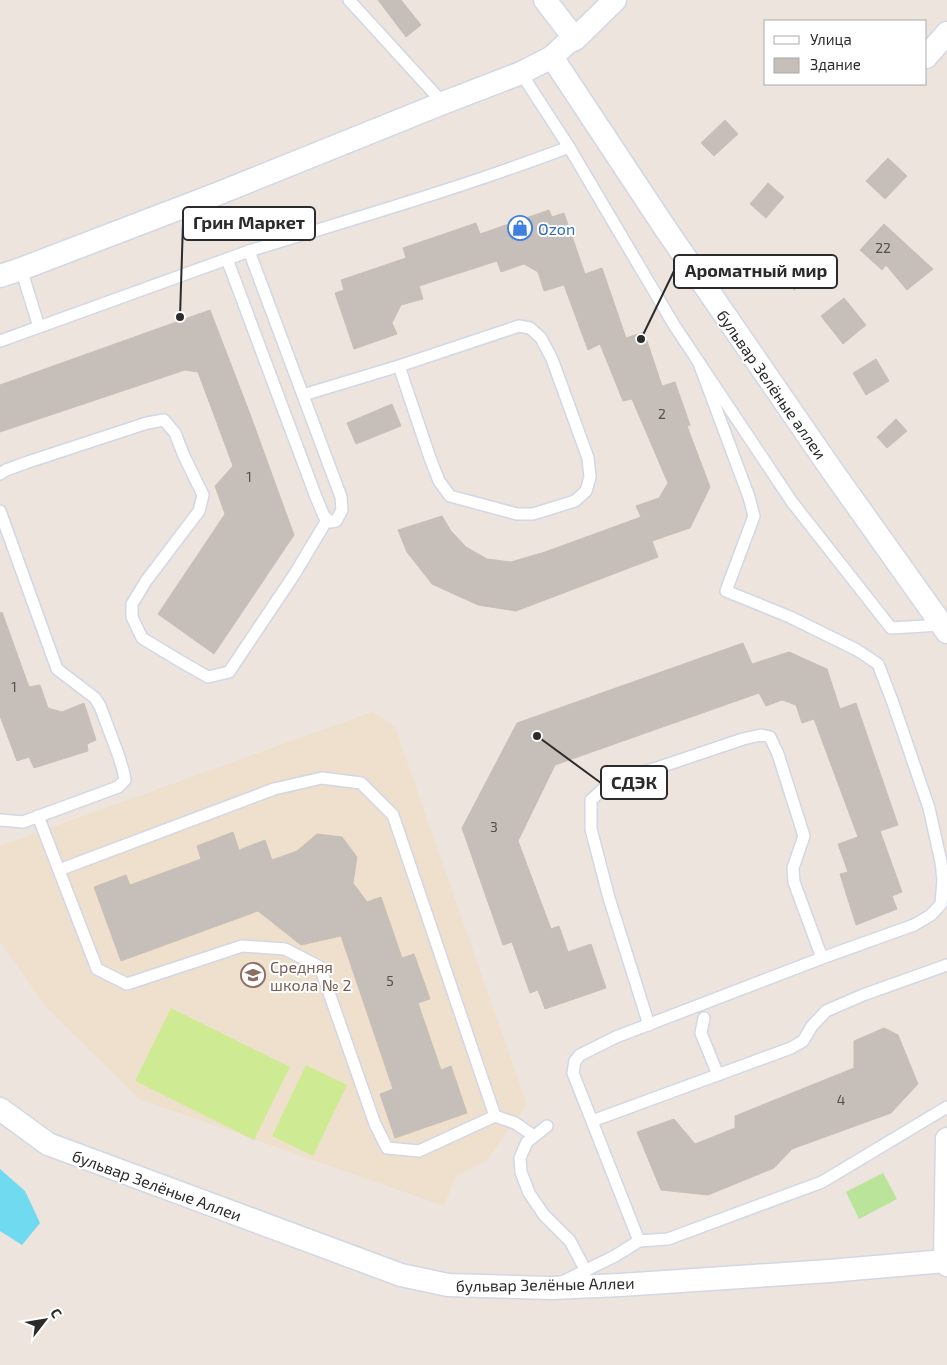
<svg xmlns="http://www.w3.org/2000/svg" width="947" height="1365" viewBox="0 0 947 1365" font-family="'Exo 2',sans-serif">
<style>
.education{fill:#eee0cc}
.green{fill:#b9e499}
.pitch{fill:#ceeb94}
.water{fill:#6fdaf0}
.building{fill:#c5beb9;stroke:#c8c0b6}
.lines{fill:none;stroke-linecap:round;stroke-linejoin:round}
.service-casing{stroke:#d2d7e4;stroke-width:14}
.minor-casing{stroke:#d2d7e4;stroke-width:25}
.service{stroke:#fff;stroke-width:11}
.minor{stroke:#fff;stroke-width:22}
.labels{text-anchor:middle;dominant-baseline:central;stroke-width:4;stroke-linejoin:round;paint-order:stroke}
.number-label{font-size:14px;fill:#52504e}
.shop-label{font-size:16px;fill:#366cbe;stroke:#fff;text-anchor:start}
.street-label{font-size:16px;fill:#2b2b2b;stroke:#fff}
.education-label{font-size:16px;fill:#785e54;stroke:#fff;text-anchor:start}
.leader{fill:none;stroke:#2b2b2b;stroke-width:2}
.callout-dot{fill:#2b2b2b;stroke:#fff;stroke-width:2}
.callout{fill:#fff;stroke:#2b2b2b;stroke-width:2}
.callout-label{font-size:18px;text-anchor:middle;font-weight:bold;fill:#2b2b2b}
</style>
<rect width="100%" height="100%" fill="#ede4dd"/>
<!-- education -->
<path class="education" d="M372,712L395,727L527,1105L486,1161L456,1176L444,1206L139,1099L47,1008L0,942V846Z"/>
<!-- green -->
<path class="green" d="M883,1173L897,1199L859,1219L846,1192Z"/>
<!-- pitch -->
<g class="pitch">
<path d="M171,1008L290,1067L254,1140L135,1081Z"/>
<path d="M306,1065L347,1085L313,1156L272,1136Z"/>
</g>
<!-- water -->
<path class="water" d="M0,1169L25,1191L40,1223L22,1245L0,1231Z"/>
<!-- building -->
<g class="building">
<path d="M378,0H401L421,25L406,37Z"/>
<path d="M725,120L738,134L714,156L701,143Z"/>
<path d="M888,158L907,176L885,199L866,181Z"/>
<path d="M768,183L784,197L766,218L750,204Z"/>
<path d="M549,210L552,217L564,213L585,274L602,268L626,338L644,332L662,386L675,382L690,425L687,426L710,487L690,528L652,541L658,557L516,611L478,605L432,584L407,552L398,530L442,516L451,531L466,547L487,559L511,562L545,552L641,517L636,506L659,498L668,483L632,399L623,401L600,344L588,350L564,285L544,291L538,272L524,264L501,272L497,261L419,286L423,299L401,305L392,323L397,334L354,349L335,293L344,290L341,280L406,258L403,248L476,223L480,234Z"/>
<path d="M884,224L933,269L907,290L886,265L882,270L860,250Z"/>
<path d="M796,256L812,276L794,290L778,271Z"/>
<path d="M844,298L866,325L843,344L821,316Z"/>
<path d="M210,310L250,414L294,535L214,654L158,614L225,514L215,486L233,466L198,372L185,370L0,432V385Z"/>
<path d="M876,359L889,381L866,395L853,373Z"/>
<path d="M392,404L401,426L356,444L347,423Z"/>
<path d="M896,419L907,431L887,448L877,437Z"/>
<path d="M2,612L29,687L40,685L48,708L62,712L84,703L96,740L87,744L88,751L34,768L29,757L17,761L0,716V613Z"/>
<path d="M743,643L752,664L789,652L827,669L840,709L856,703L898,825L880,831L902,892L892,896L897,909L856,925L840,874L848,872L838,844L858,837L814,719L802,723L796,705L782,700L766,706L759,693L555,765L518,841L551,929L559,926L568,952L591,944L606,988L545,1009L538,990L530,993L512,942L503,945L462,828L517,723Z"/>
<path d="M233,832L239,850L265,840L272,860L297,851L317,834L342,837L357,857L353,883L367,902L381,897L402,958L414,954L430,999L418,1003L441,1070L451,1066L467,1113L395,1138L380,1094L393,1089L341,936L301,945L258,911L121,961L94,887L126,875L130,885L201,859L197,846Z"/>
<path d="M884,1028L898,1035L918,1084L891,1113L792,1149L774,1168L708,1195L661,1190L637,1132L674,1119L695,1144L735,1128V1116L854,1068V1041Z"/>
</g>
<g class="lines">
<defs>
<g id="service">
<path d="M349,0L443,103"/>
<path d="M521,73L569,147L674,325L792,502L891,628L941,625"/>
<path d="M249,251C356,218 464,187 569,147"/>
<path d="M39,327L227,259L316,497L324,516L330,522L336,521L342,510L341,497L249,251L227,259"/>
<path d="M0,341L39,327L21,269"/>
<path d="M303,395L399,366L519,326L530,328L541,338L552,359L588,458L590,477L586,491L575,501L533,514H517L450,496L439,481L430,458L399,366"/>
<path d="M0,474L6,470L28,462L147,423L164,420L175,433L184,456L203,495L199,511L146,581L132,604V617L142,638L180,661L208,677L229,672L294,575L327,520"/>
<path d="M0,511L57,669L95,698L100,706L118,754L123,770L125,780L118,787L23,822L0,820"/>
<path d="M38,816L97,969L127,984L242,946L285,949L320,967L375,1124L387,1148L419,1151L495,1116L515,1123L534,1136"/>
<path d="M59,870L274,789L322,778L361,783L393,815L495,1116"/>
<path d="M704,1018L701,1033L718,1075"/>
<path d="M649,1025L609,898L591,829V800L612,781L660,767L743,739L761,735L770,737L778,754L804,836L793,868L794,882L822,958"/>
<path d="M592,1121L791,1048L803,1041L812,1026L826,1011L863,995L947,965"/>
<path d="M547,1126L527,1142L520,1158L521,1172L529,1193L544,1215L570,1241L586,1271"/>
<path d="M639,1241L668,1239L822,1182L947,1107"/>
<path d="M562,1282L615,1256L639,1241L573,1073L575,1061L580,1055L616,1037L822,958L914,925L931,915L941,904L943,880L941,862L929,808L893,703L878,664L857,650L790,617L726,591L754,516L749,497L699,363"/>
</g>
<g id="minor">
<path d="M545,0L575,39"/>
<path d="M552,57L665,228L831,469L947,632"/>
<path d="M926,57L947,33"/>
<path d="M0,276L21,269L217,194L443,103L521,73L552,57L567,43L575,39L615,0"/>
<path d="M0,1109L48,1144L401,1275L448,1285L551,1288L620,1285L829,1271L945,1261"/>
<path d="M947,1139L945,1261L947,1265"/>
</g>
</defs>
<!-- service casing -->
<use href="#service" class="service-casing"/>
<!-- minor casing -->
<use href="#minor" class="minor-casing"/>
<!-- service -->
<use href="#service" class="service"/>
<!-- minor -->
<use href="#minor" class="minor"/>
</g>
<!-- icons -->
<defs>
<symbol id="shop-ring" viewBox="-11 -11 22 22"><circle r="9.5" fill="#fff" stroke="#3f7fe0" stroke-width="1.5"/><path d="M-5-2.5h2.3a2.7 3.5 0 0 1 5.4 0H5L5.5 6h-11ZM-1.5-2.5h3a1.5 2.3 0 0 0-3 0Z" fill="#3f7fe0"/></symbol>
<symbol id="school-ring" viewBox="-11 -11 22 22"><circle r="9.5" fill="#fff" stroke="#8d6e63" stroke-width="1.5"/><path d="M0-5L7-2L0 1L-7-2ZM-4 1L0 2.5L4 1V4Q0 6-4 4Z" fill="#8d6e63"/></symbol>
</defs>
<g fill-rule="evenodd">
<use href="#shop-ring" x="506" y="214" width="28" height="28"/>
<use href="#school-ring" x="239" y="961" width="28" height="28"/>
</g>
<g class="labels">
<!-- number labels -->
<g class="number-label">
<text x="883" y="247">22</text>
<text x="662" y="413">2</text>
<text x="249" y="476">1</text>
<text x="14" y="686">1</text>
<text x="494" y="826">3</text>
<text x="390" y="980">5</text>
<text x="841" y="1099">4</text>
</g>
<!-- shop labels -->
<g class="shop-label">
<text x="538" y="228">Ozon</text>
</g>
<!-- street labels -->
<g class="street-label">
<text transform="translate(772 384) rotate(55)">бульвар Зелёные аллеи</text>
<text transform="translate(157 1185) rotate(20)">бульвар Зелёные Аллеи</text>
<text transform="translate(545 1284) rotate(-1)">бульвар Зелёные Аллеи</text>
</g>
<!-- education labels -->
<g class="education-label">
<text x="270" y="966">Средняя<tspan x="270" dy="18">школа № 2</tspan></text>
</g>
</g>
<!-- callouts -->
<path class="leader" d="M180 317L183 223M641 339L674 271M537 736L601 783"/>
<g class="callout-dot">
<circle cx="180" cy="317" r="5"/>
<circle cx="641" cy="339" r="5"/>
<circle cx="537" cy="736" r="5"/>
</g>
<g class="callout">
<rect x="183" y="207" width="132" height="33" rx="5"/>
<rect x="674" y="255" width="163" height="33" rx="5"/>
<rect x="601" y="766" width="66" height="33" rx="5"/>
</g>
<g class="callout-label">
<text x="249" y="229">Грин Маркет</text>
<text x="756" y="277">Ароматный мир</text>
<text x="634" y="789">СДЭК</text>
</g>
<!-- legend -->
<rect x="764" y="20" width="162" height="65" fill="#ffffff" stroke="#aaaaaa"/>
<rect x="774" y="36" width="25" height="8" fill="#ffffff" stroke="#aaaaaa"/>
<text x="810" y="45" font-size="15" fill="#2b2b2b">Улица</text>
<rect x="774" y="58" width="25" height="15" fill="#c5beb9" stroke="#aaaaaa"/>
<text x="810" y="70" font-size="15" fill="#2b2b2b">Здание</text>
<!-- north arrow -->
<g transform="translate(45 1320) rotate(59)" stroke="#ffffff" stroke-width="4" paint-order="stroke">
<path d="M0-4L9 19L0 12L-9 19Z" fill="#2b2b2b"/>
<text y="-8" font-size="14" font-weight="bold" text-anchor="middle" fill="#2b2b2b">С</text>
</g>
</svg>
